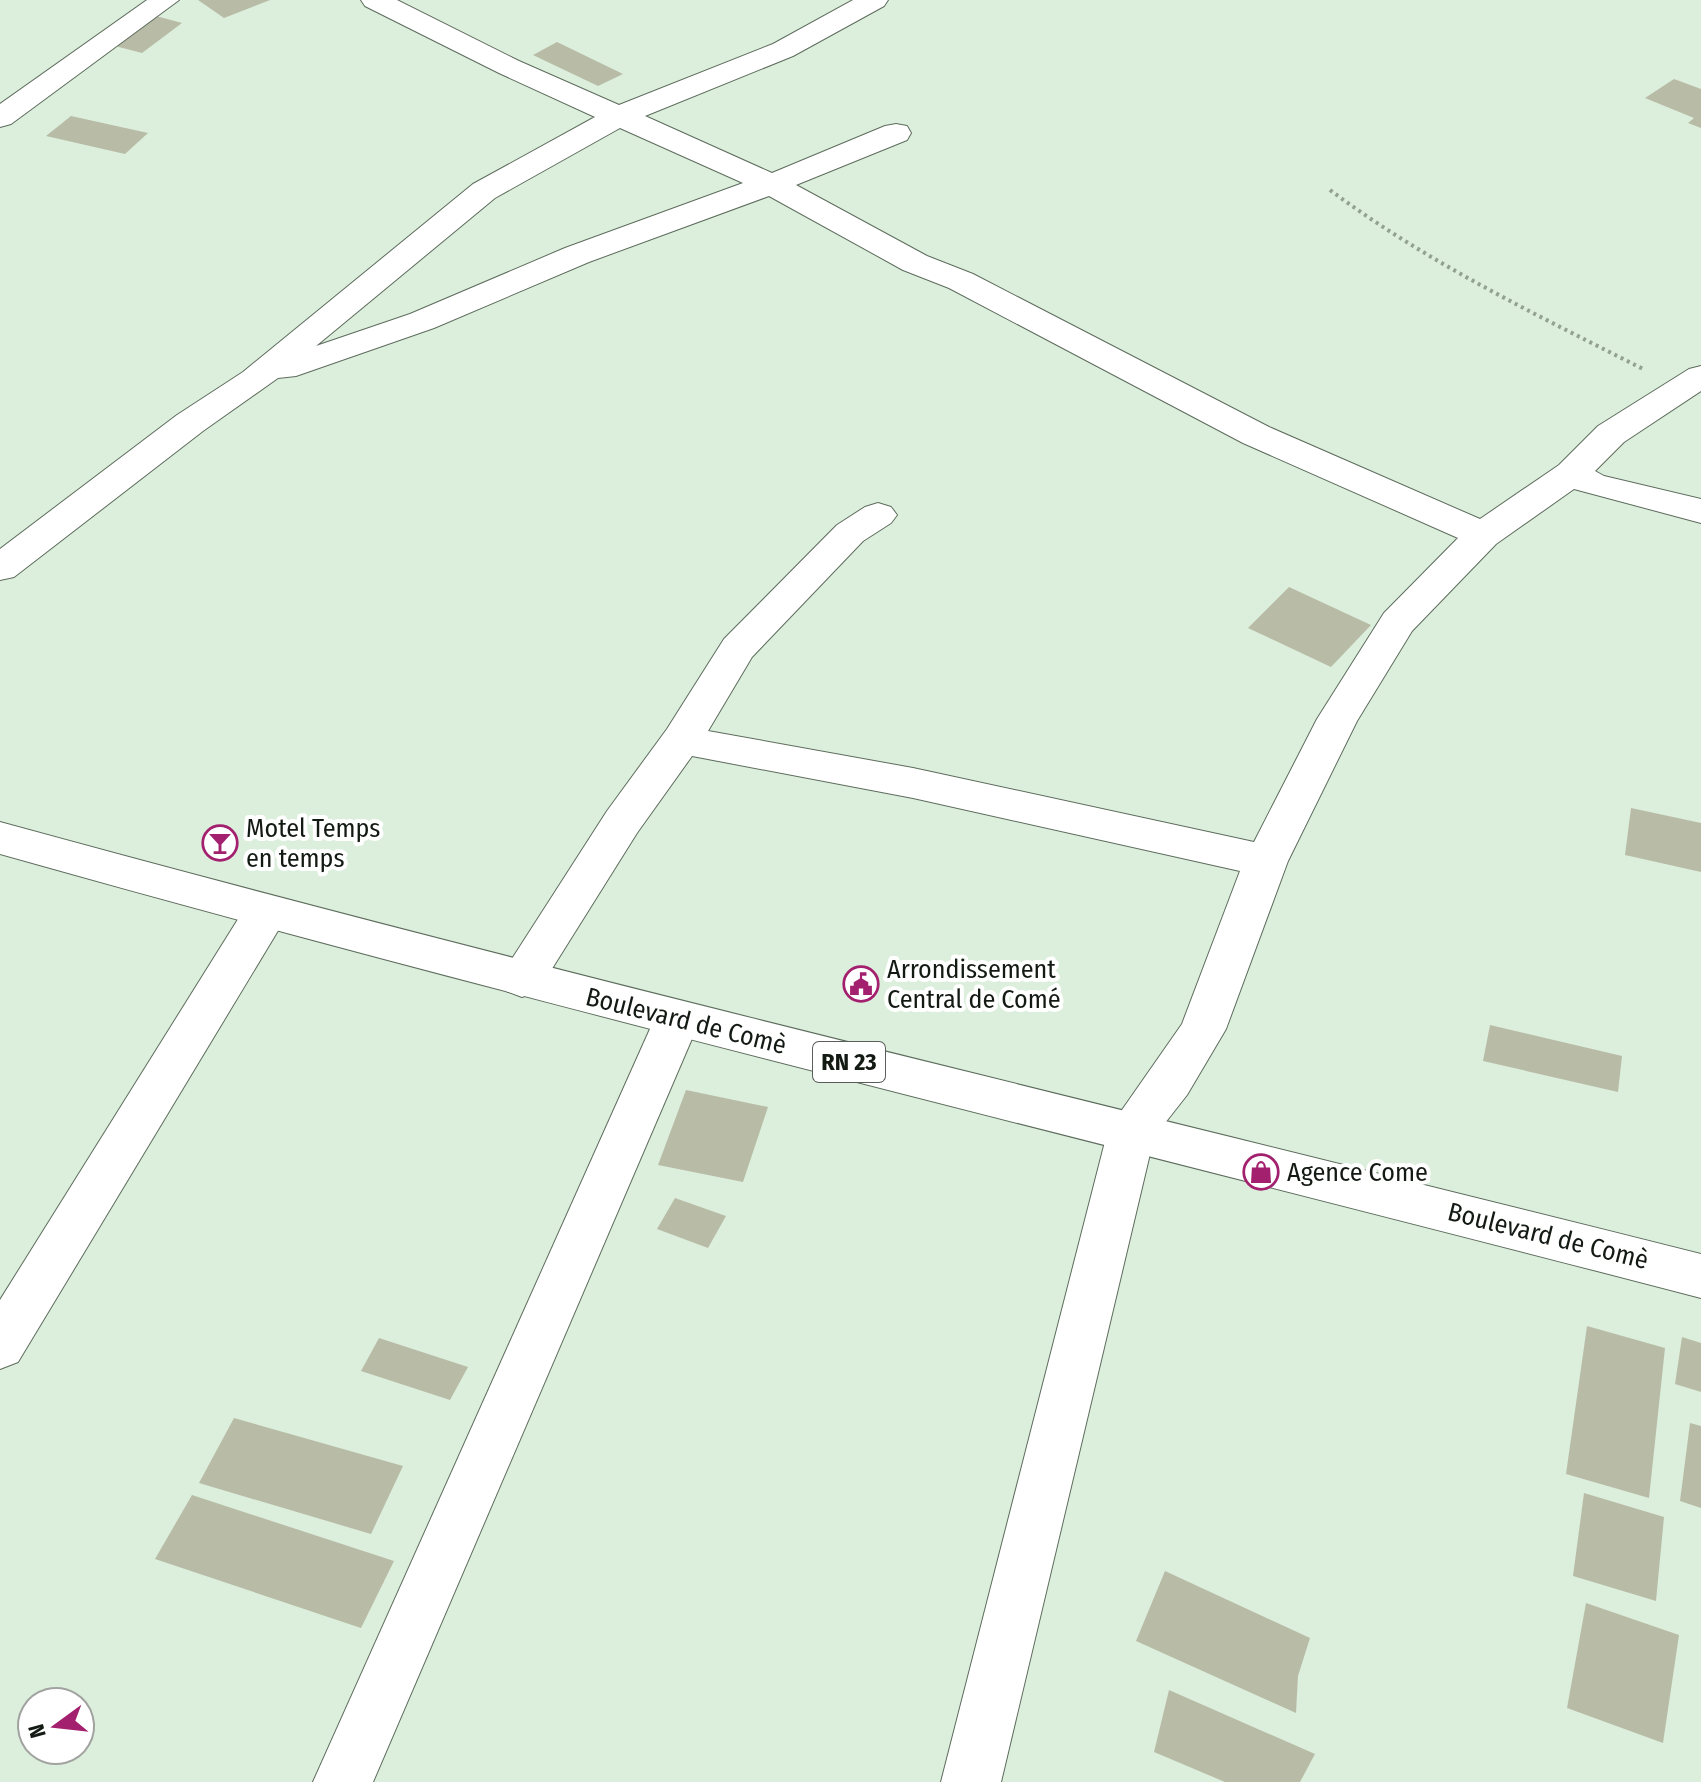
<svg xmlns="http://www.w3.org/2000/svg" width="1701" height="1782" viewBox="0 0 1701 1782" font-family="'Fira Sans Condensed',sans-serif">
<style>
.building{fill:#b8bca6}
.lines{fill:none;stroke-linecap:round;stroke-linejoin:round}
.minor-casing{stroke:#5d6c5d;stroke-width:2}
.primary-casing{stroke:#5d6c5d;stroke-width:2}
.path{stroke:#93a193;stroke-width:4;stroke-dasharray:3 4;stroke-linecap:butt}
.minor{fill:#fff;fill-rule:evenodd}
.primary{fill:#fff;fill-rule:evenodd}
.labels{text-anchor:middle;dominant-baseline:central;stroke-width:8;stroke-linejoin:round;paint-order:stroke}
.shield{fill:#fff;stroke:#5a5e5a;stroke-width:2}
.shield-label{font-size:24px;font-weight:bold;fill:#131913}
.poi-label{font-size:26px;fill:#131913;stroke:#fff;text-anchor:start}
.street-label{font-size:26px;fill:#131913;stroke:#fff}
</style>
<rect width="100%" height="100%" fill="#dceedc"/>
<!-- building -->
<g class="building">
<path d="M198,0H270L224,18Z"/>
<path d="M156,16L182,23L142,53L115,46Z"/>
<path d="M557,42L623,74L598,86L533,55Z"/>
<path d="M1674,79L1701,89V128L1688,123L1694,118L1645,98Z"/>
<path d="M71,116L148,133L125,154L46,136Z"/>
<path d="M1289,587L1371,625L1331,667L1248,628Z"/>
<path d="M1631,808L1701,823V872L1625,855Z"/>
<path d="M1490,1025L1622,1056L1618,1092L1483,1061Z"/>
<path d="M686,1090L768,1107L743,1182L658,1165Z"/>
<path d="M675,1198L726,1216L708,1248L657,1229Z"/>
<path d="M1587,1326L1665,1348L1649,1498L1566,1474Z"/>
<path d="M1682,1337L1701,1343V1392L1675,1384Z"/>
<path d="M379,1338L468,1367L450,1400L361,1371Z"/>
<path d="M234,1418L403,1466L371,1534L199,1483Z"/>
<path d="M1690,1423L1701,1426V1508L1680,1501Z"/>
<path d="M1584,1493L1664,1517L1656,1601L1573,1576Z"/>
<path d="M192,1495L394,1561L361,1628L155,1559Z"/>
<path d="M1165,1571L1310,1638L1298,1676L1296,1713L1136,1641Z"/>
<path d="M1586,1603L1679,1635L1663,1743L1567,1708Z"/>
<path d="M1169,1690L1315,1754L1300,1782H1225L1154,1752Z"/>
</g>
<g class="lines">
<defs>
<g id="minor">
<path d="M147,0H179L11,124L0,127V104Z"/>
<path d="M361,0H397L519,61L619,105L773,44L853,0H888L884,6L793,56L645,116L772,173L885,126L896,124L907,126L911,133L907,140L796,185L927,256L973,274L1269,427L1480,519L1559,465L1598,426L1689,369L1701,366V391L1624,442L1595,471L1604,476L1701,499V523L1574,489L1496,544L1412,631L1357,721L1288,861L1226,1029L1187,1095L1154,1137L1001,1782H941L1108,1130L1182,1024L1240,871L913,798L692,756L637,833L538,991L522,997L506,991L499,979L607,811L667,729L724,639L837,525L865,507L878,503L891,507L897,515L891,523L863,541L752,657L708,731L913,768L1254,842L1317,719L1384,613L1458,538L1243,443L949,288L903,270L769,196L589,262L434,328L296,376L278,378L203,431L14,577L0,580V549L177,415L243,372L473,184L595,117L499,73L365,6ZM620,128L743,183L565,248L410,314L316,346L495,198Z"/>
<path d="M266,895L282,900L288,912L282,924L18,1362L0,1369V1300L250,900Z"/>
<path d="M677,1002L693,1007L700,1020L373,1782H313L654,1020L661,1007Z"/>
</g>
<path id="primary" d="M0,822C564,977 1134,1111 1701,1254V1298C1134,1150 564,1013 0,854Z"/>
</defs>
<!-- minor casing -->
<use href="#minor" class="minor-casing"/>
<!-- primary casing -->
<use href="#primary" class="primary-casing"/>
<!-- path -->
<path class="path" d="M1330,190C1428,263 1537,315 1645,370"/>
<!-- minor -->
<use href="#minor" class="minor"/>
<!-- primary -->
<use href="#primary" class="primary"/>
</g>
<!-- icons -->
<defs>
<symbol id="bar-ring" viewBox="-11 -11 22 22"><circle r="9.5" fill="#fff" stroke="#a3206e" stroke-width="1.5"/><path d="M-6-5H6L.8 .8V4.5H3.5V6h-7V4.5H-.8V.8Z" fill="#a3206e"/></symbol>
<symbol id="civic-ring" viewBox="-11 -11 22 22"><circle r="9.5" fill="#fff" stroke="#a3206e" stroke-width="1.5"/><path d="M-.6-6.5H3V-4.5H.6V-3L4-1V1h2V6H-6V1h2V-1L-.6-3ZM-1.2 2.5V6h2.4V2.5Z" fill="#a3206e"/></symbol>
<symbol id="shop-ring" viewBox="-11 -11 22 22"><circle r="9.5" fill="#fff" stroke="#a3206e" stroke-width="1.5"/><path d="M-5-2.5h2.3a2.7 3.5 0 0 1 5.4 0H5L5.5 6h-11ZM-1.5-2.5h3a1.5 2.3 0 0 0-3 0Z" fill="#a3206e"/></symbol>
</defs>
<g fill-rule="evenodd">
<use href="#bar-ring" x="200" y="823" width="40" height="40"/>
<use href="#civic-ring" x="841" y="964" width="40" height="40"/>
<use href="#shop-ring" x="1241" y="1152" width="40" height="40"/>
</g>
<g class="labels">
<!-- shield labels -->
<rect class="shield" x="813" y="1042" width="72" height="40" rx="6"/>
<g class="shield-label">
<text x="849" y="1062">RN 23</text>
</g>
<!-- poi labels -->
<g class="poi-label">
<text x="246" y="828">Motel Temps<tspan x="246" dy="30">en temps</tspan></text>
<text x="887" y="969">Arrondissement<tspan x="887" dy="30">Central de Comé</tspan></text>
<text x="1287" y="1172">Agence Come</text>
</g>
<!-- street labels -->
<g class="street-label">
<text transform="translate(686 1021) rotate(14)">Boulevard de Comè</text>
<text transform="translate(1548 1236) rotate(14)">Boulevard de Comè</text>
</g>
</g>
<!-- north arrow -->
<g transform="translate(56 1726) rotate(255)"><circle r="38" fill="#ffffff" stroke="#a1a3a1" stroke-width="2"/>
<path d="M0-6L14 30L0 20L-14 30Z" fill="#a3206e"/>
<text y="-12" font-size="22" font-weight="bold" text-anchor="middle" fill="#131913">N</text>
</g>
</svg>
